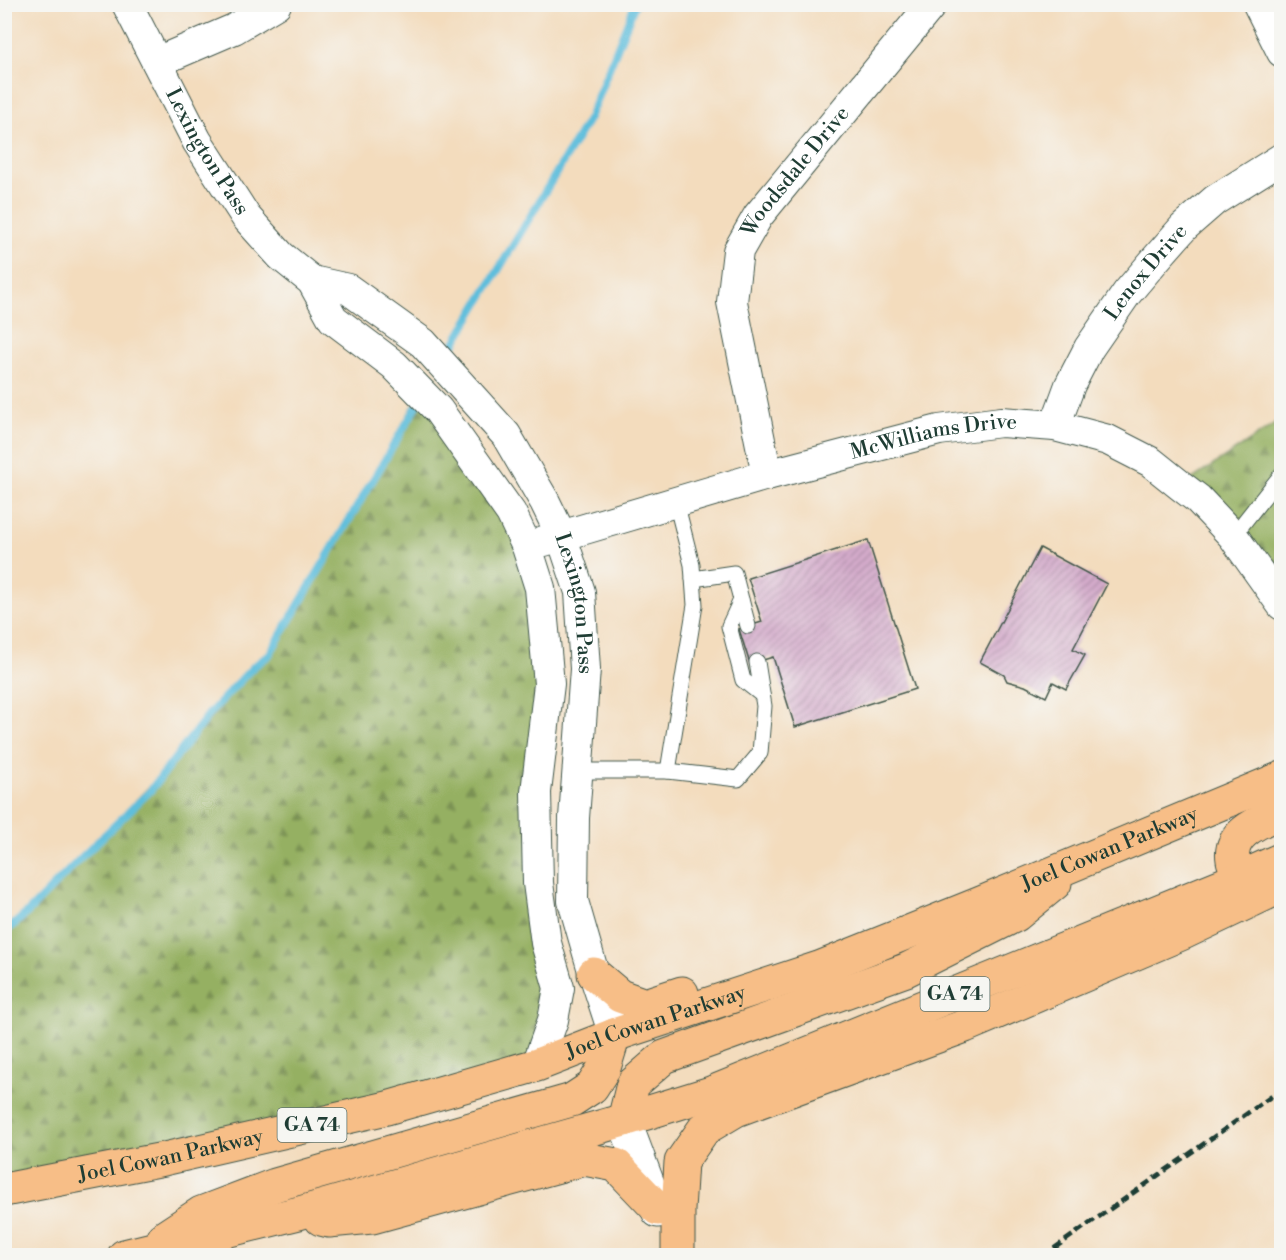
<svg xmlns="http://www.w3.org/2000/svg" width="1286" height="1260" viewBox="0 0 1286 1260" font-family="'Libre Bodoni',serif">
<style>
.forest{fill:url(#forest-firs);stroke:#5a764b;stroke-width:1.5}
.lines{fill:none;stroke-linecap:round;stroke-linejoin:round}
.stream{stroke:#5ebedc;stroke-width:8}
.building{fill:url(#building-hatch)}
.service-casing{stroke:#3f5549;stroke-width:17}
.minor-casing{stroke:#3f5549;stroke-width:32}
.tertiary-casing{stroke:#3f5549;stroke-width:35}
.primary-casing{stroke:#3f5549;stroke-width:35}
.service{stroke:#fff;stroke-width:15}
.minor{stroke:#fff;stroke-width:30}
.tertiary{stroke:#fff;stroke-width:33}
.primary{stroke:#f7be87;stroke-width:33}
.rail{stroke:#1f3d34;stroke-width:4.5;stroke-dasharray:9 4.5;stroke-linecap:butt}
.labels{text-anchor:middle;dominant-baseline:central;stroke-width:4.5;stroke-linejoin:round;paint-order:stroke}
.shield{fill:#f6f6f2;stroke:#60746d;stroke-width:1.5}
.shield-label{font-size:20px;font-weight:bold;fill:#1f3d34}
.street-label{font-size:21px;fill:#1f3d34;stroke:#f6f6f2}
</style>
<defs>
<pattern id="forest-firs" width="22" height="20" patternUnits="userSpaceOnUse" patternTransform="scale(1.5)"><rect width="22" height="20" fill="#95b062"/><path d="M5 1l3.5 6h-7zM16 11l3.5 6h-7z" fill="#799052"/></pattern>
<pattern id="building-hatch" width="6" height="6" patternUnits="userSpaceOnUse" patternTransform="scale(1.5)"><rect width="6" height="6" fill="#d4abcb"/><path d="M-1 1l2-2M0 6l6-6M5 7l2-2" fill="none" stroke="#ab8ca6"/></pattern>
</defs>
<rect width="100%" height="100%" fill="#f6f6f2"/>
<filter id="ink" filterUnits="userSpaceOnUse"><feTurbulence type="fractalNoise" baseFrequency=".0167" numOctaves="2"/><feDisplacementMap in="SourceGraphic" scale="12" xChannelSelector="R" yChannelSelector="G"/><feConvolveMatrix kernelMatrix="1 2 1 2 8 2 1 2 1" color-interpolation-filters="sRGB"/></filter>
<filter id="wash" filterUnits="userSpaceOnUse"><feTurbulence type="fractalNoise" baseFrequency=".008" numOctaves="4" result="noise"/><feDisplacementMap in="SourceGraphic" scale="24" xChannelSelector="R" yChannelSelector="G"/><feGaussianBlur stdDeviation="1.35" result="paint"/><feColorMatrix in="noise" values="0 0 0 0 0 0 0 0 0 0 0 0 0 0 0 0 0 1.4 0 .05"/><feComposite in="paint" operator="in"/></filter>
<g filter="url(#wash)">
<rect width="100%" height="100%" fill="#f3dcbd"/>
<!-- forest -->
<g class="forest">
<path d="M421,392L511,513L549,684L538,883L537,1065L5,1190L4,937L170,765L279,639Z"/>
<path d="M1281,420V611L1191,480Z"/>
</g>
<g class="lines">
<!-- stream -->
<g class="stream">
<path d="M450,351L589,118L635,4"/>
<path d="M4,933L27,913L84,855L150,791L209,714L253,667L269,655L418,404"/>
</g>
</g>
<g id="blocks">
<!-- building -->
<g class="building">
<path d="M868,540L915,689L795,727L773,657L750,664L739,629L762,622L748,578Z"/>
<path d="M1040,548L1107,584L1073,649L1085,655L1066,689L1053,682L1046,697L1025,686L1007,681L1004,675L980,662Z"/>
</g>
</g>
</g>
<g filter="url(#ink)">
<use href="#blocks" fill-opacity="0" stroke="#3f5549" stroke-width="1.5"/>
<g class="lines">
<defs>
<g id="service">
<path d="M1233,536L1282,474"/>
<path d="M693,579L734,573L748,626"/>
<path d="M741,600L729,626L743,680L762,695"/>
<path d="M577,771H668L695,605L692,565L676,502"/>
<path d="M668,771L738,779L760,753L764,706L757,662"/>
</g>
<g id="minor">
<path id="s1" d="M127,4L197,141L246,217L281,256L312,281L333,319L394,365L438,410L511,513L527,547L540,588L549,684L536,792L538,883L546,943L559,988L553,1020L537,1065"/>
<path d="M1258,4L1282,52"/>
<path d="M157,62L234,29L276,4"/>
<path id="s2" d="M312,281L348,289L423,343L506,435L545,502L561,535L580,592L585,669L574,818L573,901L594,974L614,1035"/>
<path id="s3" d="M1055,426L1070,385L1089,348L1127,293L1155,260L1184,227L1215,200L1282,158"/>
<path id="s4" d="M767,475L732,302L738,251L758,216L932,4"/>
<path id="s5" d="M544,541L767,475L939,430L1001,422L1055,426L1108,440L1151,462L1181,486L1198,499L1233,536L1282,605"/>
</g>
<path id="tertiary" d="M624,1120L658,1211"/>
<g id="primary">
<path d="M1240,878C1238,872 1234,866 1233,860C1228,832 1262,821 1282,811"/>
<path d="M594,974L620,996L645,1005L682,993"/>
<path d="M624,1120L633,1084L664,1057L906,970L1016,915L1055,883"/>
<path id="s6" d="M4,1190L164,1159L387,1108L537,1065L614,1035L819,968L981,903L1282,778"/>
<path d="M321,1219L329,1221L372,1217L584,1159L616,1165L658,1209"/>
<path d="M163,1238L201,1213L275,1185L572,1100L592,1087L604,1068L614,1035"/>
<path d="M124,1256L299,1213L624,1120L711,1093L1240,878L1282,859"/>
<path d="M678,1256V1210L681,1162L704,1129L736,1110L965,1026L1183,933L1282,886"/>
</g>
</defs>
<!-- service casing -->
<use href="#service" class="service-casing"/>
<!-- minor casing -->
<use href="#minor" class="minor-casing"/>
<!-- tertiary casing -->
<use href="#tertiary" class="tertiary-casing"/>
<!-- primary casing -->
<use href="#primary" class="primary-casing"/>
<!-- service -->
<use href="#service" class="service"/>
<!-- minor -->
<use href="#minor" class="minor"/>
<!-- tertiary -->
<use href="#tertiary" class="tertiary"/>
<!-- primary -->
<use href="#primary" class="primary"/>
<!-- rail -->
<path class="rail" d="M1043,1256L1282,1089"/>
</g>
</g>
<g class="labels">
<!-- shield labels -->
<g class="shield">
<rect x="920.5" y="977" width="69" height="34" rx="4.5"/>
<rect x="277.5" y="1108" width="69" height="34" rx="4.5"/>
</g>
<g class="shield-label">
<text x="955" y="994">GA 74</text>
<text x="312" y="1125">GA 74</text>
</g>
<!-- street labels -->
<g class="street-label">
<text stroke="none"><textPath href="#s1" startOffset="168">Lexington Pass</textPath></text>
<text stroke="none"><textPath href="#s4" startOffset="326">Woodsdale Drive</textPath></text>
<text stroke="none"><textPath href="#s3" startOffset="180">Lenox Drive</textPath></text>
<text stroke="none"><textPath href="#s5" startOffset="404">McWilliams Drive</textPath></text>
<text stroke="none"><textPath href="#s2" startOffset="438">Lexington Pass</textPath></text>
<text stroke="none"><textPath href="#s6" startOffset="1160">Joel Cowan Parkway</textPath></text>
<text stroke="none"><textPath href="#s6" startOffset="674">Joel Cowan Parkway</textPath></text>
<text stroke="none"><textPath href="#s6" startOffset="170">Joel Cowan Parkway</textPath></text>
</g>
</g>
<!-- margin -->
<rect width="1286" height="1260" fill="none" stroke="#f6f6f2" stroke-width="24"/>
</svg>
